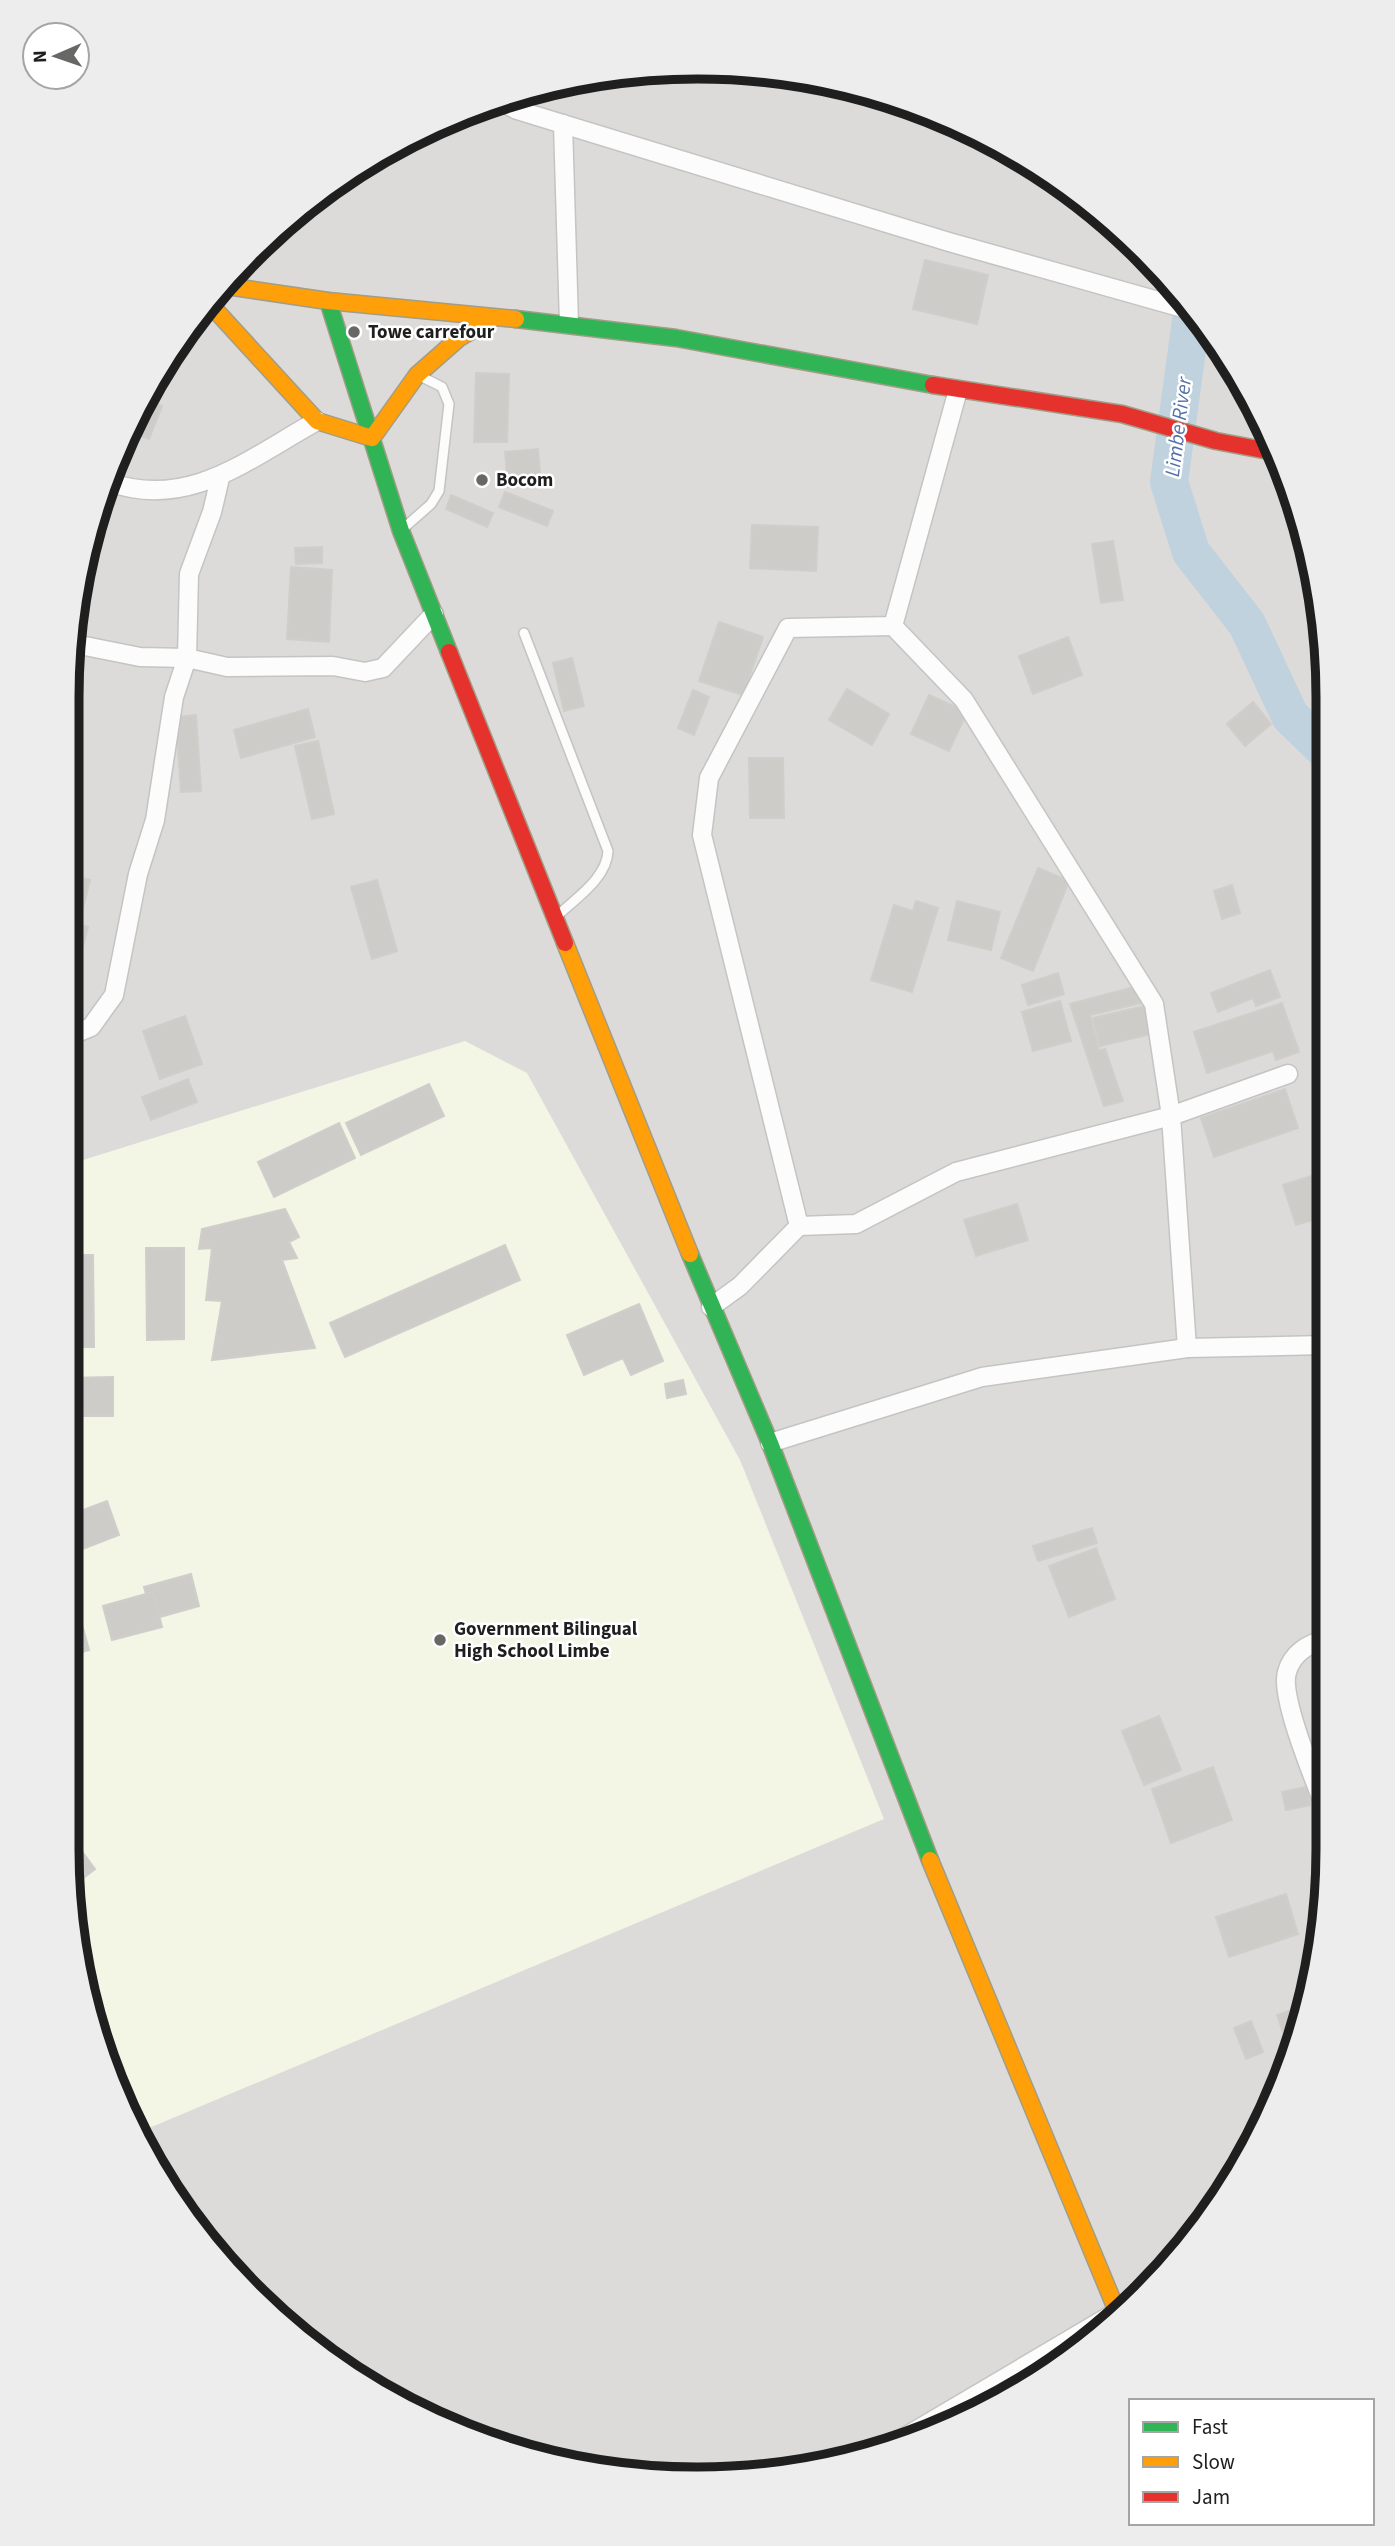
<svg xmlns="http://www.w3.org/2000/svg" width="1395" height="2546" viewBox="0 0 1395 2546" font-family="'Source Sans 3',sans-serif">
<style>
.residential{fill:#dcdbd9}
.education{fill:#f3f5e5}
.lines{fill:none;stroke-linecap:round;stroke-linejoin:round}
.river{stroke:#bfd2dd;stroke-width:38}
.building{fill:#ceccc9;stroke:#d0ceca;stroke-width:2}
.lane-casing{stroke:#c4c4c2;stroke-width:12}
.street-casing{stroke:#c4c4c2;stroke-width:21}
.fast-casing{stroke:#a19d87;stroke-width:19}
.slow-casing{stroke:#a19d87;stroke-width:19}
.jam-casing{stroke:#a19d87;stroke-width:19}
.lane{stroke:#fcfcfc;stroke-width:9}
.street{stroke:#fcfcfc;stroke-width:18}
.fast{stroke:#30b455;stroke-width:16}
.slow{stroke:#ff9f0a;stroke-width:16}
.jam{stroke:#e5322d;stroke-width:16}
.poi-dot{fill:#676765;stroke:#fff;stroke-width:2.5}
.labels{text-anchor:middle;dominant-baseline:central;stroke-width:5;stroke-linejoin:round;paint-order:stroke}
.poi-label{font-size:19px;font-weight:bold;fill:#1f1f1f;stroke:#fff;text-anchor:start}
.water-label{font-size:21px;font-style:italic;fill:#5470a6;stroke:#fff}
.rim{fill:none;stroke:#1f1f1f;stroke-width:9}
</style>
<rect width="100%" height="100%" fill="#edece8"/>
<!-- residential -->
<path class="residential" d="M656,68L779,72L900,100L1013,151L1114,223L1222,347L1295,494L1323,616L1327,1889L1307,2012L1244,2164L1114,2323L939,2431L739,2478L535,2458L347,2373L197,2233L100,2052L67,1848L68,657L88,534L151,382L223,282L313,197L418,132L534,88Z"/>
<!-- education -->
<path class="education" d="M465,1041L527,1073L740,1460L884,1819L142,2131L100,2052L67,1848V1165Z"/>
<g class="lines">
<!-- river -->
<path class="river" d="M1192,313L1169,482L1191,552L1247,624L1290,716L1324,749"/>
</g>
<!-- building -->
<g class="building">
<path d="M968,130L990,141L988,149L964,142Z"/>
<path d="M925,260L988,275L977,324L913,309Z"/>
<path d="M476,373L509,374L507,442H474Z"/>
<path d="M144,399L162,406L149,439L130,432Z"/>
<path d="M538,449L541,485L508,487L505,452Z"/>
<path d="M505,492L553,511L547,526L499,507Z"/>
<path d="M451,495L493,513L487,527L446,509Z"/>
<path d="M752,525L818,527L816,571L750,568Z"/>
<path d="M1113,541L1123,600L1101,603L1092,544Z"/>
<path d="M322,547V563L296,564L295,548Z"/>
<path d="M291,567L332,570L329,642L287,639Z"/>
<path d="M719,622L763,637L743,695L699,681Z"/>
<path d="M1068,637L1082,675L1033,694L1019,656Z"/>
<path d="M1322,640H1323V683L1320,679Z"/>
<path d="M572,658L584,706L564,711L553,663Z"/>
<path d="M847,689L889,714L872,745L829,720Z"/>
<path d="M693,690L709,697L694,735L678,728Z"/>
<path d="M929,695L967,712L949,751L911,734Z"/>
<path d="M1253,702L1271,724L1245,746L1227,724Z"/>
<path d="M308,709L315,737L241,758L234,730Z"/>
<path d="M196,715L201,791L181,792L176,717Z"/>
<path d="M318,741L334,814L312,819L295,746Z"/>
<path d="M749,758H783L784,818H750Z"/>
<path d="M1038,868L1069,881L1033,971L1001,958Z"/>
<path d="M68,874L90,880L79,924L88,927L78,966L67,963Z"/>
<path d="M377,880L397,951L372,959L351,887Z"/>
<path d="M1232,885L1240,913L1222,919L1214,891Z"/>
<path d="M916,901L938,908L912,992L871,980L894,905L913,911Z"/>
<path d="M957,901L1000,912L991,950L948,940Z"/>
<path d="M1270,970L1280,997L1256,1006L1253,998L1218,1012L1211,993Z"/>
<path d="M1058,973L1064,994L1028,1005L1022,985Z"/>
<path d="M1138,986L1141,1003L1090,1015L1099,1051L1105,1049L1123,1101L1104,1106L1070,1004Z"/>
<path d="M1060,1001L1071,1041L1033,1051L1022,1012Z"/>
<path d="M1282,1003L1299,1052L1276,1060L1273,1051L1207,1073L1194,1032Z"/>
<path d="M1145,1006L1151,1034L1100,1046L1093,1018Z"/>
<path d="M185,1016L202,1064L160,1079L143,1031Z"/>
<path d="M188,1079L197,1102L151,1120L142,1097Z"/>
<path d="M429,1084L444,1116L361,1155L346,1123Z"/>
<path d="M1285,1089L1298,1128L1214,1157L1201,1118Z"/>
<path d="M339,1123L355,1158L274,1197L258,1162Z"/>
<path d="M1321,1173L1325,1184V1216L1296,1225L1283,1185Z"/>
<path d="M1017,1204L1028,1240L976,1256L964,1220Z"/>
<path d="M285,1209L299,1237L289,1242L297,1258L282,1260L315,1348L212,1360L222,1301L206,1300L212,1248L199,1249L202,1229Z"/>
<path d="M505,1245L520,1280L345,1357L330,1323Z"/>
<path d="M146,1248H184V1339L147,1340Z"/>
<path d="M67,1255H93L94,1347H67Z"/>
<path d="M639,1304L663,1361L631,1375L623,1358L584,1375L567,1335Z"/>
<path d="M113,1377V1416H67V1378Z"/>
<path d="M683,1380L686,1394L667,1398L665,1384Z"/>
<path d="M107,1501L119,1535L80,1550L67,1516Z"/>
<path d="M1092,1528L1097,1543L1038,1561L1033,1546Z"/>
<path d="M1096,1548L1115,1599L1069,1617L1049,1566Z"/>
<path d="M67,1569L89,1650L67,1656Z"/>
<path d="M191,1574L199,1606L153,1619L144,1587Z"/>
<path d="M153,1592L162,1627L112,1640L103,1606Z"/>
<path d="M1159,1716L1181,1770L1144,1785L1122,1731Z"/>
<path d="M1213,1767L1232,1820L1171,1843L1152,1789Z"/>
<path d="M1307,1787L1310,1805L1286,1810L1282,1792Z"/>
<path d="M67,1831L95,1869L73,1886L66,1848Z"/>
<path d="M1286,1894L1298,1934L1229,1957L1216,1917Z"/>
<path d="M1308,2004L1307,2012L1290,2052L1277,2015Z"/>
<path d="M1251,2021L1263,2052L1246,2059L1234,2028Z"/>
</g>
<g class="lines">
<defs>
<g id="lane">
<path d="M405,527L431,504L439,491L449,404L442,387L422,377"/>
<path d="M524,633L608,851C607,878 576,898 557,916"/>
</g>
<g id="street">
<path d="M500,101L517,110L949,242L1190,310"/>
<path d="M563,124L569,324"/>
<path d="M109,482C189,511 251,457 317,421"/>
<path d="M70,643L140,657L187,658L227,667L333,666L365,672L383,668L434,614"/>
<path d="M67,1037L91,1027L114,995L138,874L155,820L174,697L187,658L189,574L212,512L220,478"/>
<path d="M799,1226L856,1224L956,1172L1171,1116L1154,1004L964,700L893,626"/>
<path d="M711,1307L740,1286L799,1226L702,835L709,778L788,628L893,626L958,390"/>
<path d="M1187,1348L1171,1116L1288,1074"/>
<path d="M770,1443L982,1377L1187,1348L1325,1345"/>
<path d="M1326,1640C1308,1643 1292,1654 1287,1672C1279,1697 1317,1785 1327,1813"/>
<path d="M898,2441L1118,2311"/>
</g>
<g id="fast">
<path d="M328,301L401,531L449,652"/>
<path d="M516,319L676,338L933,385"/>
<path d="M690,1254L770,1443L930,1860"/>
</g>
<g id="slow">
<path d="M220,285L328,301L516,319"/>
<path d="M208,302L317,421L372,438L417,375L459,338L493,318"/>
<path d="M565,943L690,1254"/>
<path d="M930,1860L1119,2316"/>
</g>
<g id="jam">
<path d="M933,385L1122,414L1216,441L1274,452"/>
<path d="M449,652L565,943"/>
</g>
</defs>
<!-- lane casing -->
<use href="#lane" class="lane-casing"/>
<!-- street casing -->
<use href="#street" class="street-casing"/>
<!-- fast casing -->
<use href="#fast" class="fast-casing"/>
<!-- slow casing -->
<use href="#slow" class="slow-casing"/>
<!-- jam casing -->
<use href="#jam" class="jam-casing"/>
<!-- lane -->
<use href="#lane" class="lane"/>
<!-- street -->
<use href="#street" class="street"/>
<!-- fast -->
<use href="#fast" class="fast"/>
<!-- slow -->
<use href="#slow" class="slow"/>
<!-- jam -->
<use href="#jam" class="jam"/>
</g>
<!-- markers -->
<g class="poi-dot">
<circle cx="354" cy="332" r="7"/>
<circle cx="482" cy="480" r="7"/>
<circle cx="440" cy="1640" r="7"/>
</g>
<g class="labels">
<!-- poi labels -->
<g class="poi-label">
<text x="368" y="332">Towe carrefour</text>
<text x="496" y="480">Bocom</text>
<text x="454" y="1629">Government Bilingual<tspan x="454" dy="22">High School Limbe</tspan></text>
</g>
<!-- water labels -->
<g class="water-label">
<text transform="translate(1178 427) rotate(-83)">Limbe River</text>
</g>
</g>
<!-- crop -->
<path d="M0 0H1395V2546H0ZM697 79H698A618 618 0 0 1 1316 697V1849A618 618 0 0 1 698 2467H697A618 618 0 0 1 79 1849V697A618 618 0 0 1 697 79Z" fill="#ededed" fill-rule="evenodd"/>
<path class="rim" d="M697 79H698A618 618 0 0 1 1316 697V1849A618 618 0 0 1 698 2467H697A618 618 0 0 1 79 1849V697A618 618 0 0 1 697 79Z"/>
<!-- legend -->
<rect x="1129" y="2399" width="245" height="126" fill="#ffffff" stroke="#a5a5a5" stroke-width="2"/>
<rect x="1143" y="2422" width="35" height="10" fill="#30b455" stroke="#a5a5a5" stroke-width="2"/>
<text x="1192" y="2434" font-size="21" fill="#1f1f1f">Fast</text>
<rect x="1143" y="2457" width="35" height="10" fill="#ff9f0a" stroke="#a5a5a5" stroke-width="2"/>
<text x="1192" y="2469" font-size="21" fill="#1f1f1f">Slow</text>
<rect x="1143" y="2492" width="35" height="10" fill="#e5322d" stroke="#a5a5a5" stroke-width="2"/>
<text x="1192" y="2504" font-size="21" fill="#1f1f1f">Jam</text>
<!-- north arrow -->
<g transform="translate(56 56) rotate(268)"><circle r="33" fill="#ffffff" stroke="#a5a5a5" stroke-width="2"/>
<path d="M0-5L12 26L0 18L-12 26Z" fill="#676765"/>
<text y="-10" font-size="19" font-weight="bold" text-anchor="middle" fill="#1f1f1f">N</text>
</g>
</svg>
